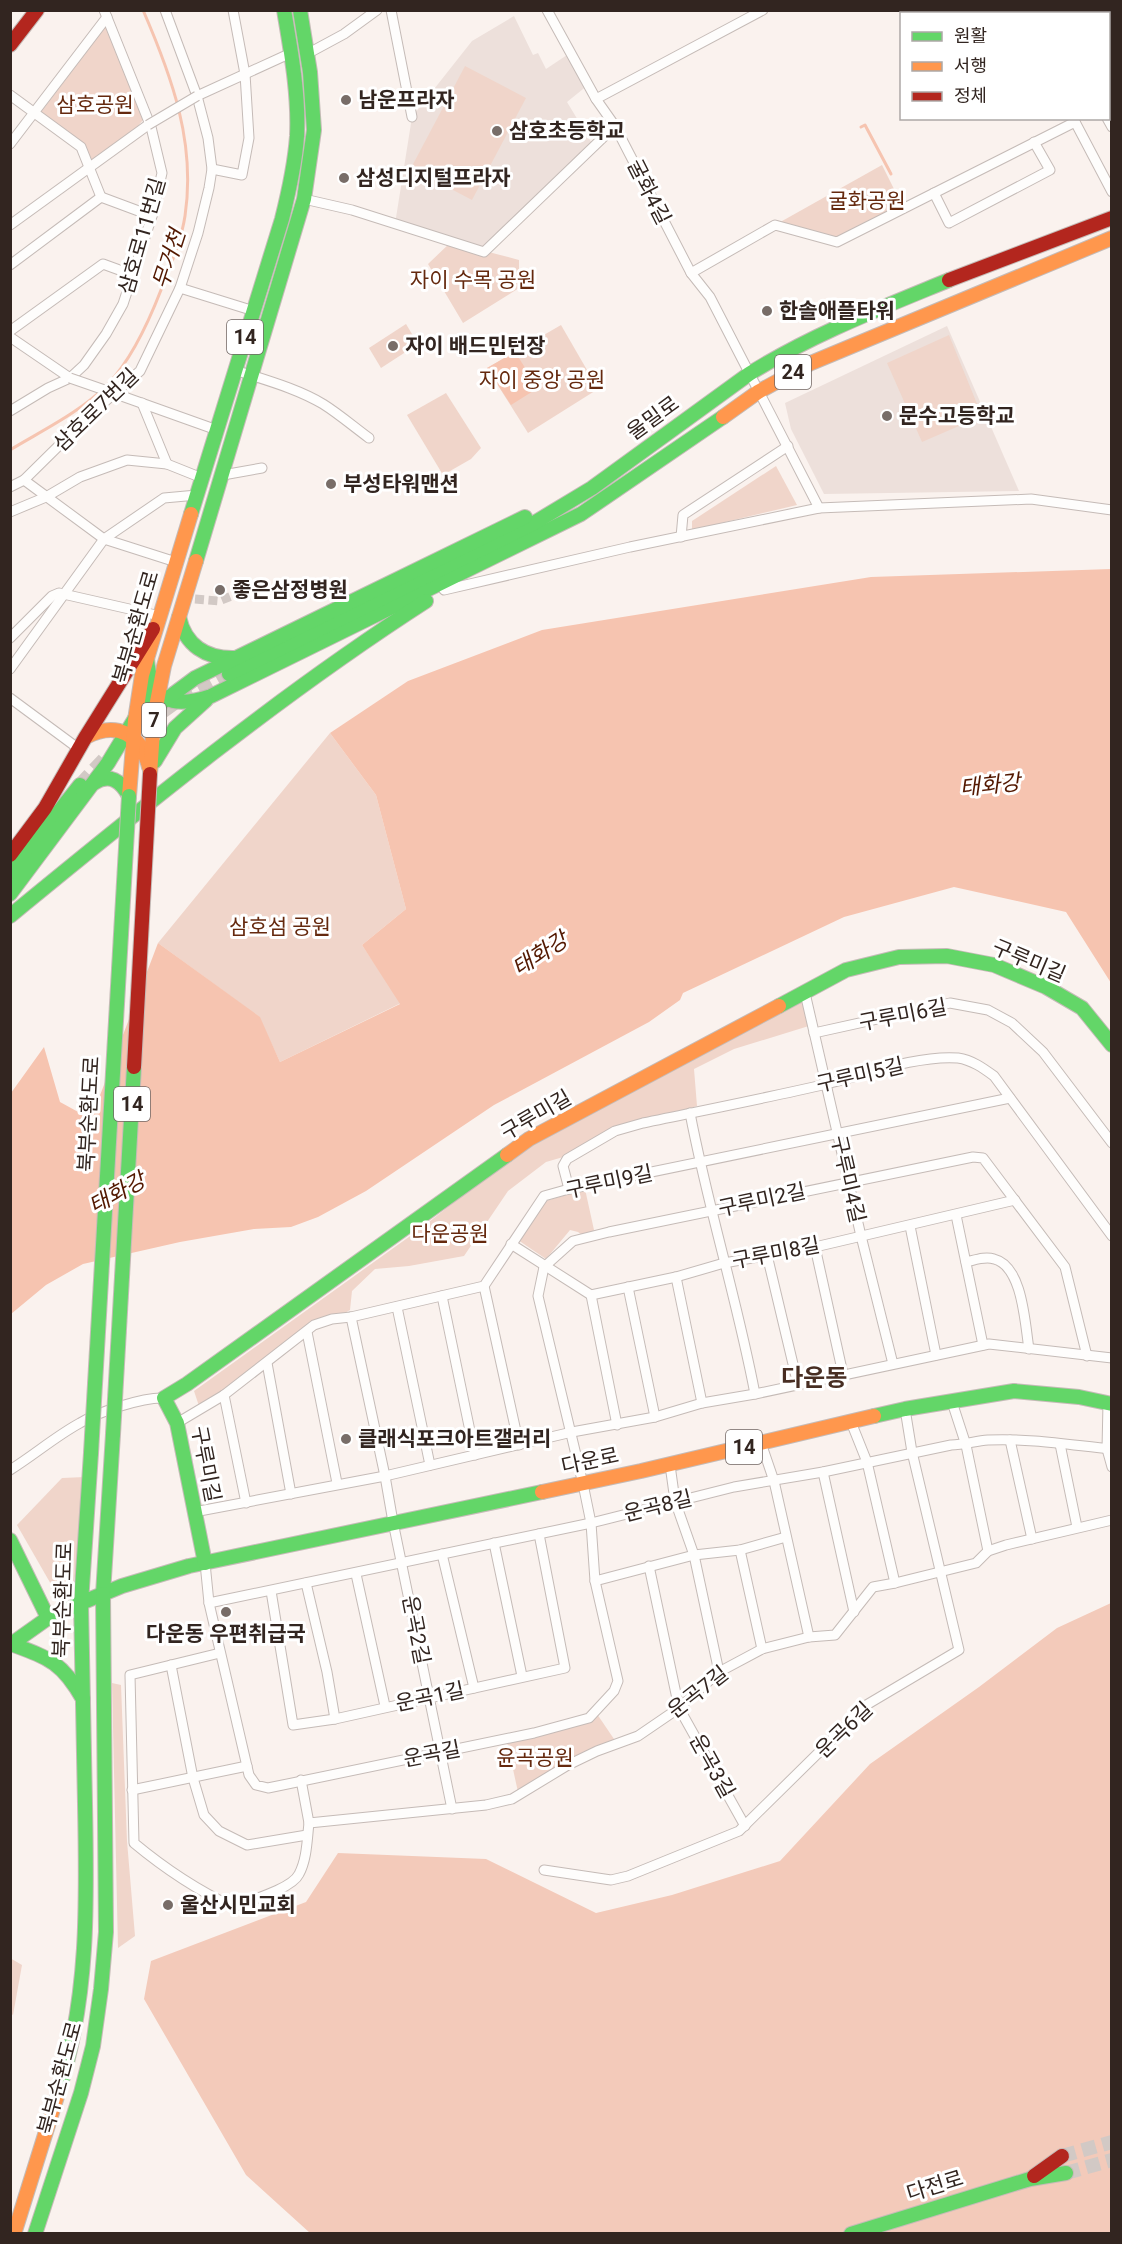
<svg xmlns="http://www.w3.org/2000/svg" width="1122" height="2244" viewBox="0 0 1122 2244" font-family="Roboto,'Noto Sans KR',sans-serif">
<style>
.built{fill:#ede0db}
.green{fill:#f0d5ca}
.forest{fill:#f3caba}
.water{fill:#f6c4b0}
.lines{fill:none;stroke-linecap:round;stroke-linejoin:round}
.stream{stroke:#f6c4b0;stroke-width:3}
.street-tunnel{stroke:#d2c9c5;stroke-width:9;stroke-dasharray:9 4.5;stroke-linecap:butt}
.secondary-tunnel{stroke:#d2c9c5;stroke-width:14;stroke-dasharray:14 7;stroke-linecap:butt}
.street-casing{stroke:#c5bbb7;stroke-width:11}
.fast-casing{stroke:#c5bbb7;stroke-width:16}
.slow-casing{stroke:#c5bbb7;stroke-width:16}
.jam-casing{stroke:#c5bbb7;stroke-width:16}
.street{stroke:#fefdfc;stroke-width:9}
.fast{stroke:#63d668;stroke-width:14}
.slow{stroke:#ff974d;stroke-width:14}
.jam{stroke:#b3261e;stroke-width:14}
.street-bridge-casing{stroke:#c5bbb7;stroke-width:11;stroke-linecap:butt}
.fast-bridge-casing{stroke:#c5bbb7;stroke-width:16;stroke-linecap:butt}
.jam-bridge-casing{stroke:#c5bbb7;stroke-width:16;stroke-linecap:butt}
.street-bridge{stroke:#fefdfc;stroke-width:9}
.fast-bridge{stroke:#63d668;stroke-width:14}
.jam-bridge{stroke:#b3261e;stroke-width:14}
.poi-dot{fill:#786d68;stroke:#fff;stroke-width:2}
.labels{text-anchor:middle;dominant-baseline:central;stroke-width:6;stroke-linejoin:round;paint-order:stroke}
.shield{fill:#fff;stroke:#706663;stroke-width:1.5}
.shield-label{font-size:20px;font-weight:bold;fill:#322520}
.poi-label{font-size:21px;font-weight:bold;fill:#322520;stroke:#fff;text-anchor:start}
.park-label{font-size:21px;fill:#65290e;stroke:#fff}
.street-label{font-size:21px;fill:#322520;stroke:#fff}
.water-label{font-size:22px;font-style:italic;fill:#531800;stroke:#fff}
.quarter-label{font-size:24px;font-weight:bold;fill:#482e23;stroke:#fff}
</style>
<rect width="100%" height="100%" fill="#faf2ee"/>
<!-- built -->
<g class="built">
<path d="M514,16L533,55L538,53L546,69L570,53L588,85L567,102L593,145L484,252L395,224L412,117L472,41Z"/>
<path d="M947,326L1019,491L824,494L791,429L785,403Z"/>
</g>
<!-- green -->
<g class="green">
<path d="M106,26L143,120L137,127L91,161L41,112Z"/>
<path d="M465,66L526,98L472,200L411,168Z"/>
<path d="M882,165L904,209L837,242L775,225Z"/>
<path d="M451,242L519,260V271L527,283L463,323L428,264Z"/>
<path d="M406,324L418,344L381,368L369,348Z"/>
<path d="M561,325L598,389L528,433L487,368Z"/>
<path d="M949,335L982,416L922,442L887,363Z"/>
<path d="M446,393L481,448L471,459L443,475L407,415Z"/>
<path d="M776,466L797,505L692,530V521Z"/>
<path d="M330,733L376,795L406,909L362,945L401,1003L280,1062L259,1017L158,943Z"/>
<path d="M805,993L812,1025L734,1049L694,1069L697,1106L627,1128L577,1153L546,1162L508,1191L464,1256L409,1266L375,1269L352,1291L350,1310L290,1345L200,1409L194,1391L420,1229L542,1133Z"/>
<path d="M585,1189L594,1230L591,1236L585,1237L578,1232L570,1230L546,1259L518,1240L546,1201Z"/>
<path d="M85,1477L80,1556L71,1592L56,1593L17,1525L62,1478Z"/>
<path d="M112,1683L121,1685L127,1841L135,1936L118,1948Z"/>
<path d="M597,1714L616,1742L518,1792L507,1742Z"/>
<path d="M10,1958L22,1965L13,2015L10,2013Z"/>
</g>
<!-- forest -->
<path class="forest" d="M1111,1603V2233H310L246,2175L144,1999L151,1961L306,1902L338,1853L486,1859L596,1913L672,1895L780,1861L870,1764L979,1687L1057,1628Z"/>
<!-- water -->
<g class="water">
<path d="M515,352L538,388L511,405L487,368Z"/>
<path d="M1111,569V983L1066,912L954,887L844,917L683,993L680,1000L649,1022L494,1105L366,1191L318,1217L291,1227L254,1229L180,1242L83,1264L46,1285L11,1314V1093L44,1047L60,1102L91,1119L158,943L260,1017L280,1062L400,1004L362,945L406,909L376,795L330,733L408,681L542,630L871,577Z"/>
</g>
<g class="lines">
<!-- stream -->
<g class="stream">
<path d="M861,127L865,125L891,174"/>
<path d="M10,450C43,430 81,412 108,384C131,360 149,321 161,290C170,266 181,242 185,216C196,143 172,77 143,10"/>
</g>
<!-- street-tunnel -->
<path class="street-tunnel" d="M195,599L219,601L239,593"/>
<!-- secondary-tunnel -->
<g class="secondary-tunnel">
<path d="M129,736L173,704L229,674"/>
<path d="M80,785L108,755"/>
<path d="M1062,2156L1112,2142"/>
<path d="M1066,2173L1112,2160"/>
</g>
<defs>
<g id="street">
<path d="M391,10L412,117"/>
<path d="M547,10L596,99L615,126L691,273L710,297L819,508"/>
<path d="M1013,10L1014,14"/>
<path d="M1052,10L1054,14"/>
<path d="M1098,10L1100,14"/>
<path d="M1108,35L1112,33"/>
<path d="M307,54L344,34L377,10"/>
<path d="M10,95L81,147L101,197"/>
<path d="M197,96L291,53"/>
<path d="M596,99L763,10"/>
<path d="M1073,118L1112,192"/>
<path d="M1107,118L1112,127"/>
<path d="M10,144L107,17"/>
<path d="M212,169L242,175L249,138L245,74L233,10"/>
<path d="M934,193L949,223L1050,170L1034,142"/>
<path d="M304,199L352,210L484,252L615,126"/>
<path d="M10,225L148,125"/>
<path d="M10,265L101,197L152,216"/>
<path d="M691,273L775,225L837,242L1075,122"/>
<path d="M180,288L254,311"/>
<path d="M10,331L103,264L133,275"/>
<path d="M10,337L70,378"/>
<path d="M235,370C265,380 296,388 323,404C339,414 354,427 369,438"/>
<path d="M116,394L217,430"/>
<path d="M142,403L167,464"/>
<path d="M10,411L48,388L70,378L84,365L106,334L123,304L152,216L162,173L151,127L104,10"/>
<path d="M223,475L262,468"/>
<path d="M24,480L104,539L176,562"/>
<path d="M10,487L24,480L94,411L140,371L180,288L198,233L209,188L212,169L208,138L197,96L165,10"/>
<path d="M10,512L46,497L80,477L127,460L167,464L202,478"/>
<path d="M681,537L683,515L788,446"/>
<path d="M444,590L630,547L819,508L1031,499L1112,510"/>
<path d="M10,638L52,596L59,593L160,616"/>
<path d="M10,669L104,539L164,498L197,495"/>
<path d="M10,698L79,749"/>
<path d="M805,993L861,1236L893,1364"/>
<path d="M814,1033L950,1003L988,1010L1012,1023L1043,1052L1112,1143"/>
<path d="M690,1113C708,1208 737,1299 755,1394"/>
<path d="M569,1189L563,1166L567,1159L615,1131L643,1123C705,1110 766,1098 827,1084C867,1074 918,1055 958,1058C972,1060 983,1068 994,1076L1112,1236"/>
<path d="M956,1215L983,1345"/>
<path d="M910,1226L936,1355"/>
<path d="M511,1244L591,1295L676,1277L724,1263L815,1247L1015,1200"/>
<path d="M815,1247L843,1374"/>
<path d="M767,1255L798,1385"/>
<path d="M966,1262C975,1260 985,1256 994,1259C1023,1266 1025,1325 1029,1349"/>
<path d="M676,1277L702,1403"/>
<path d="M484,1286L519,1445"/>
<path d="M628,1287L655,1417"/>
<path d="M591,1295L617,1425"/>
<path d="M442,1296L475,1455"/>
<path d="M397,1307L430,1465"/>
<path d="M351,1317L385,1476L393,1522L452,1809"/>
<path d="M307,1332L337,1483"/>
<path d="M267,1363L291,1494"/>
<path d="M224,1395L246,1503"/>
<path d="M952,1402L966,1445L988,1551"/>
<path d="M1108,1403L1107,1449L1112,1467"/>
<path d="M851,1422L867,1462L895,1583"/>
<path d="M177,1423L224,1395L314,1325L332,1319L351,1317L484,1286L544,1196L569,1189L1010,1098"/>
<path d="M1010,1440L1032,1539"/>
<path d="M761,1443L774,1481L809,1637"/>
<path d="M1060,1444L1077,1527"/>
<path d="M670,1465L675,1501L694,1555L719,1672"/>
<path d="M10,1470C34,1455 56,1436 80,1423C98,1412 143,1397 164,1398"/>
<path d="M823,1472L854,1612"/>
<path d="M194,1512L385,1476L572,1432L655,1417L702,1403L755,1394L989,1344L1112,1358"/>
<path d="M494,1543L522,1676"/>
<path d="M740,1550L762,1649"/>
<path d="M442,1554L474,1688"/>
<path d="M205,1563L209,1603L249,1775L256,1785L268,1788L534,1733L589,1718L614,1691L618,1681L595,1581L591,1523L583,1484L538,1296L544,1267L573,1241L609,1232L973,1157L983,1158L1065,1267L1087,1356"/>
<path d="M649,1566L679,1708L745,1826"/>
<path d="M356,1574L385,1706"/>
<path d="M595,1581L694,1555L740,1550L786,1537"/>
<path d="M306,1583L327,1672L335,1719"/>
<path d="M271,1591L293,1725L335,1719L565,1668L539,1534"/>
<path d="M209,1603L591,1523L734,1487L823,1472L951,1445C964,1445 975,1441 988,1440C1029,1438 1071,1445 1112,1449"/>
<path d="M220,1653L130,1675L134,1843C164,1868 197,1890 233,1907C248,1901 292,1889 299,1874C307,1859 307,1840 309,1823"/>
<path d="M171,1665L193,1778L204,1815L219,1831L247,1845L307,1835"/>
<path d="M301,1780L309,1823L486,1805L512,1799L568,1765L597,1751L638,1736L679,1708L719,1672L762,1649L809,1637L835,1635L873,1587L895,1583L976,1563L988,1551L1006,1545L1112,1520"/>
<path d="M132,1790L247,1766"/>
<path d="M544,1870L611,1880L628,1876L739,1831L868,1704L959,1650L912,1452L905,1409"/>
</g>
<g id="fast">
<path d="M191,514L282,219C289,191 295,164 297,136C299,94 291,52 284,10"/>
<path d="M196,561L304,199L314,130L310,72L300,10"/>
<path d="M179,617C185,645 206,659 235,658"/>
<path d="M147,658C150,702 173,709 211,696L581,514L723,417"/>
<path d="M229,674L534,523L592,488L749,374C811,335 881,308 949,280"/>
<path d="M160,704L195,678L525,517"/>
<path d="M155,761L175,728L206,700"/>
<path d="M94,783C110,773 121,781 129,796"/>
<path d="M10,873L80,785"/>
<path d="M10,894L108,763L159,679"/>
<path d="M10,916C144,806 280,695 426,601"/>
<path d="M779,1006L846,970L899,957L947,956L994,965L1046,987L1082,1008L1112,1045"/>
<path d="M874,1416L905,1409L1014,1391L1079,1397L1112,1404"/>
<path d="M91,1453L81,1603L122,1586L189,1566L542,1492"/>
<path d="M10,1540L48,1618"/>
<path d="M205,1563L177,1423L164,1398L187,1384L507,1155"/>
<path d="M103,1594L113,1434"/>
<path d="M11,1644C49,1658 62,1662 83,1699"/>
<path d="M10,1645L48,1618L81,1603C82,1670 84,1737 85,1804C87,1901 89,1997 59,2090"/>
<path d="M35,2234L81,2093L93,2046L101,1989L106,1932L103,1594"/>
<path d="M851,2234L1030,2179L1066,2173"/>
</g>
<g id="slow">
<path d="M723,417L758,392L811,363L1112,238"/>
<path d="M86,737C117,721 141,734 149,767"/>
<path d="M150,774L154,717L164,666L196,561"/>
<path d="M129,796L135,720L142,675L191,514"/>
<path d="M507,1155L529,1139L779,1006"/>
<path d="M542,1492L641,1471L874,1416"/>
<path d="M14,2234L59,2090"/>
</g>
<g id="jam">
<path d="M10,45L37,10"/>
<path d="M949,280L1112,218"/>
<path d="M10,855L45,808L85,738L153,629"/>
<path d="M1034,2176L1062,2156"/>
</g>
</defs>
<!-- street casing -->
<use href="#street" class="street-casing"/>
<!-- fast casing -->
<use href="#fast" class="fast-casing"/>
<!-- slow casing -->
<use href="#slow" class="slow-casing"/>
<!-- jam casing -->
<use href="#jam" class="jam-casing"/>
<!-- street -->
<use href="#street" class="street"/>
<!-- fast -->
<use href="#fast" class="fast"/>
<!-- slow -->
<use href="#slow" class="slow"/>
<!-- jam -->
<use href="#jam" class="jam"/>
<defs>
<g id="street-bridge">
<path d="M148,125L197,96"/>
<path d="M70,378L116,394"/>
</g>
<g id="fast-bridge">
<path d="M113,1434L134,1067"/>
<path d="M91,1453L129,796"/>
</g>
<path id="jam-bridge" d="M134,1067L150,774"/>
</defs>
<!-- street-bridge casing -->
<use href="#street-bridge" class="street-bridge-casing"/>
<!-- fast-bridge casing -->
<use href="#fast-bridge" class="fast-bridge-casing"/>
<!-- jam-bridge casing -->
<use href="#jam-bridge" class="jam-bridge-casing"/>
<!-- street-bridge -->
<use href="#street-bridge" class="street-bridge"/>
<!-- fast-bridge -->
<use href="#fast-bridge" class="fast-bridge"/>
<!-- jam-bridge -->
<use href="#jam-bridge" class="jam-bridge"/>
</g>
<!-- markers -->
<g class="poi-dot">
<circle cx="346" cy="100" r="6"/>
<circle cx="497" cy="131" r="6"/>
<circle cx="344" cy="178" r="6"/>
<circle cx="767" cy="311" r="6"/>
<circle cx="393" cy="346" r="6"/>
<circle cx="887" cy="416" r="6"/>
<circle cx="331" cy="484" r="6"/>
<circle cx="220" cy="590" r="6"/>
<circle cx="346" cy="1439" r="6"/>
<circle cx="226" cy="1612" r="6"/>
<circle cx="168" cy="1905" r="6"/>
</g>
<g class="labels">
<!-- shield labels -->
<g class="shield">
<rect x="227" y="320" width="36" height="34" rx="4.5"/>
<rect x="775" y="355" width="36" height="34" rx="4.5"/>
<rect x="142" y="703" width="24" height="34" rx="4.5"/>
<rect x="114" y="1087" width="36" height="34" rx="4.5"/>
<rect x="726" y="1430" width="36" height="34" rx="4.5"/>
</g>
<g class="shield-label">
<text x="245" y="337">14</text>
<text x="793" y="372">24</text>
<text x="154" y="720">7</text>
<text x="132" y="1104">14</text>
<text x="744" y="1447">14</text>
</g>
<!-- poi labels -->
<g class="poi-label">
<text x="358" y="100">남운프라자</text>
<text x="509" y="131">삼호초등학교</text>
<text x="356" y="178">삼성디지털프라자</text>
<text x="779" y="311">한솔애플타워</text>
<text x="405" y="346">자이 배드민턴장</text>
<text x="899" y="416">문수고등학교</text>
<text x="343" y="484">부성타워맨션</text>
<text x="232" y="590">좋은삼정병원</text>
<text x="358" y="1439">클래식포크아트갤러리</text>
<text x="226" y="1634" text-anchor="middle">다운동 우편취급국</text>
<text x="180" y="1905">울산시민교회</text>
</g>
<!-- park labels -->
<g class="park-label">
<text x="95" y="105">삼호공원</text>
<text x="867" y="201">굴화공원</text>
<text x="473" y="280">자이 수목 공원</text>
<text x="542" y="380">자이 중앙 공원</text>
<text x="280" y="927">삼호섬 공원</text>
<text x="450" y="1234">다운공원</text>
<text x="535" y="1758">윤곡공원</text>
</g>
<!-- street labels -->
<g class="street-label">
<text transform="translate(649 192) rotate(63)">굴화4길</text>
<text transform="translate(142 236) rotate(-74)">삼호로11번길</text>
<text transform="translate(96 410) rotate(-44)">삼호로7번길</text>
<text transform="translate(653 418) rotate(-36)">울밀로</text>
<text transform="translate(136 627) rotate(-74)">북부순환도로</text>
<text transform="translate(1029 961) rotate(23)">구루미길</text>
<text transform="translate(903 1015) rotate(-11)">구루미6길</text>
<text transform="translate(860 1075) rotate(-13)">구루미5길</text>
<text transform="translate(89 1114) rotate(-87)">북부순환도로</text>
<text transform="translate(536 1115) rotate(-30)">구루미길</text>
<text transform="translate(848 1179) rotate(77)">구루미4길</text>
<text transform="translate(609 1182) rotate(-12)">구루미9길</text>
<text transform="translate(762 1200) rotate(-12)">구루미2길</text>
<text transform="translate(776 1253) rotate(-11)">구루미8길</text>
<text transform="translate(590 1461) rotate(-12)">다운로</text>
<text transform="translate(206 1464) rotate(79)">구루미길</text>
<text transform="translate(658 1506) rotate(-14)">운곡8길</text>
<text transform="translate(63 1600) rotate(-88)">북부순환도로</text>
<text transform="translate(416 1630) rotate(79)">운곡2길</text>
<text transform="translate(698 1692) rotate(-38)">운곡7길</text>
<text transform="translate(430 1697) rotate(-12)">운곡1길</text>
<text transform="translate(844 1730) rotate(-44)">운곡6길</text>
<text transform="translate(432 1754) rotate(-11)">운곡길</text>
<text transform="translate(712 1766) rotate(61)">운곡3길</text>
<text transform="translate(60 2078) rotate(-75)">북부순환도로</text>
<text transform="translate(935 2186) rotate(-17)">다전로</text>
</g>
<!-- water labels -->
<g class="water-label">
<text transform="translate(169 259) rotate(-72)">무거천</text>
<text transform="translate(990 785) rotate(-6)">태화강</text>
<text transform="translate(540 954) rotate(-33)">태화강</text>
<text transform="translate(117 1193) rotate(-29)">태화강</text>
</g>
<!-- quarter labels -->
<g class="quarter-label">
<text x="814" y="1378">다운동</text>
</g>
</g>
<!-- border -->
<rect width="1122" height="2244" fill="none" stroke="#322520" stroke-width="24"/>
<!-- legend -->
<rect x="900" y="12" width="210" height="108" fill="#ffffff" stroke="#ada8a6" stroke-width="1.5"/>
<rect x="912" y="32" width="30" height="9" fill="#63d668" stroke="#ada8a6" stroke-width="1.5"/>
<text x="954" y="42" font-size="18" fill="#322520">원활</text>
<rect x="912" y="62" width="30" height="9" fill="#ff974d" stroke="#ada8a6" stroke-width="1.5"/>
<text x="954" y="72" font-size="18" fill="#322520">서행</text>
<rect x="912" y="92" width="30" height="9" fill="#b3261e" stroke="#ada8a6" stroke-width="1.5"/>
<text x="954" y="102" font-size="18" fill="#322520">정체</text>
</svg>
